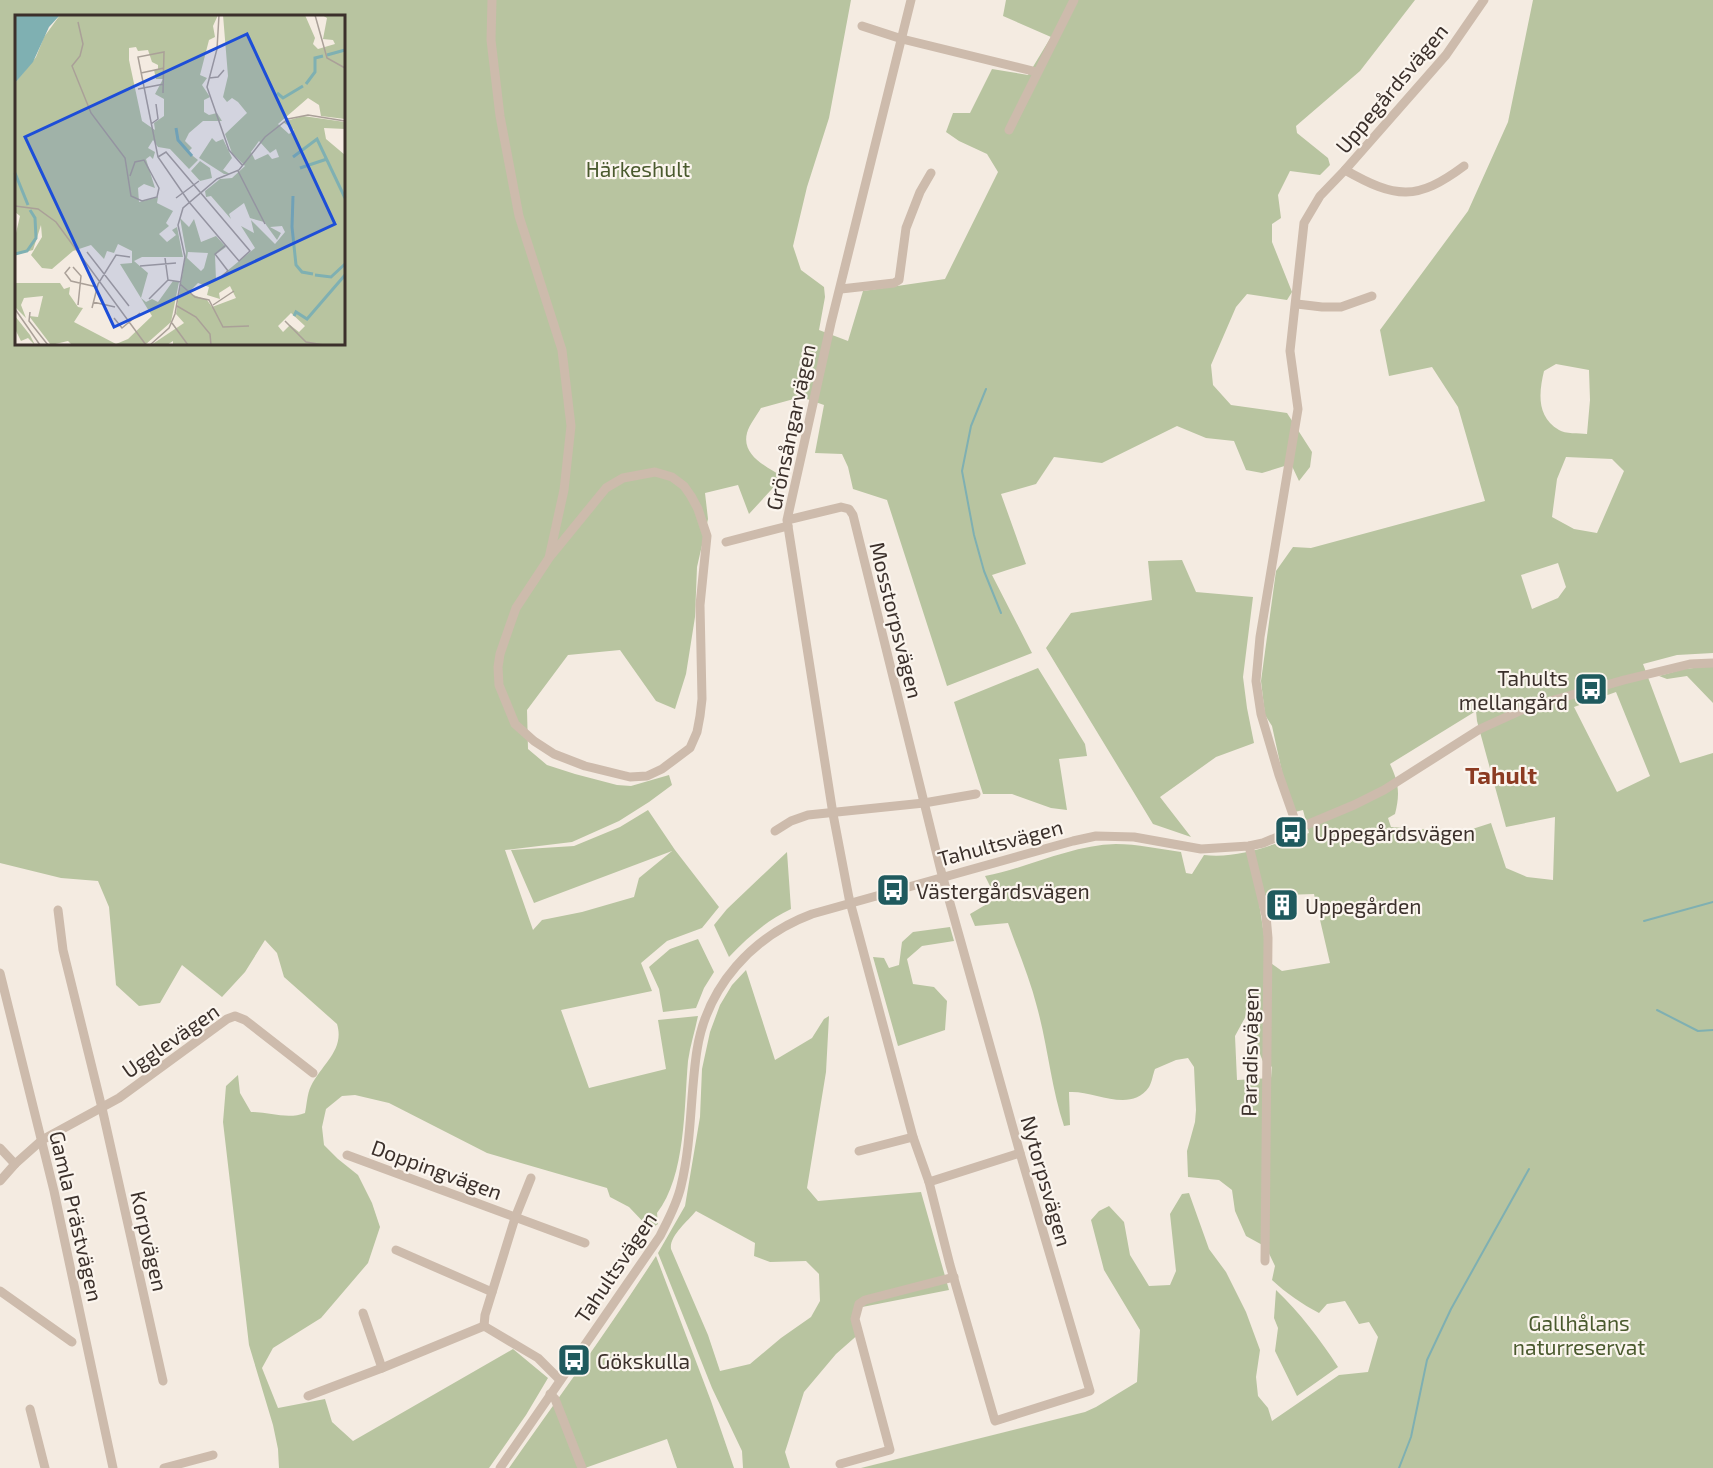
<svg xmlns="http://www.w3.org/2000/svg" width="1713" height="1468" viewBox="0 0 1713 1468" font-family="'Exo 2',sans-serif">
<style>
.green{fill:#b8c4a0;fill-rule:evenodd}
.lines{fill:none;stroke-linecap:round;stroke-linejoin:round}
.stream{stroke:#7fb0b2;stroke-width:2}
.street{stroke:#cdbbac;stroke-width:9}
.labels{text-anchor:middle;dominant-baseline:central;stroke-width:4.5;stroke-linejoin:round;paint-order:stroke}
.street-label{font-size:21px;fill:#3b302b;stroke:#fbf5ee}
.park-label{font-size:21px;fill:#4a5a2e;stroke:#fbf5ee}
.poi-label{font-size:21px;fill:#3b302b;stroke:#fbf5ee;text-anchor:start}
.quarter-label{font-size:24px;font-weight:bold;fill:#8c3b22;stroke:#fbf5ee}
.inset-river{fill:none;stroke:#7fb0b2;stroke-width:3}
.inset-road{fill:none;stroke:#aaa098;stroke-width:1.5}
.view{fill:#1d4ed8;fill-opacity:0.15;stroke:#1d4ed8;stroke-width:3}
.inset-edge{fill:none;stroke:#3b302b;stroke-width:3}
</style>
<rect width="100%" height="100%" fill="#f4ebe1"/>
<!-- green -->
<g class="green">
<path d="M0,0H851L829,118L807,187L793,246L801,270L824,287L825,297L819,330L848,341L863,291L945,279L998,172L987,154L959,141L946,132L953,113H970L992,69L1028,75L1051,37L1003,16L1006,0H1415L1360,71L1296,126L1297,133L1328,158L1330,165L1320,175L1290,171L1278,195L1281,218L1272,224V242L1292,292L1287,300L1247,294L1236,307L1211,365L1213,385L1231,405L1287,413L1312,452L1310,467L1299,481L1291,464L1262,473L1246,470L1234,441L1206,438L1177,426L1102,463L1054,457L1036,484L1001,494L1026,564L992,575L1032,653L947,686L887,500L853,489L848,467L842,454L815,453L824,405L801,397L761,408C757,415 749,425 747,433C741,456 768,467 783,477L749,514L738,485L705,493L708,519L697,567L695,617L686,674L675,709L656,701L620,650L568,655L527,710L528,749L547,765L575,774L617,785L631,786L669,775L672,785L649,802L619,821L572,842L505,850L533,930L542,920L582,912L634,897L639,878L672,851L534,903L511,850L574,846L620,827L648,810L675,850L719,907L702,928L667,941L641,963L652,991L561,1010L589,1088L666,1069L658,1020L698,1016C695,1031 690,1046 688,1061C684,1106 686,1176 657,1213L658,1224L650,1229L629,1207L610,1197L607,1188L487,1153L389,1103L355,1095L342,1096L326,1109L322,1127L324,1145L338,1159L358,1175L372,1203L380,1227L368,1263L321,1318L273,1348L262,1368L278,1408L325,1399L332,1422L353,1441L513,1349L548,1378L526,1415L489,1468H279L278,1449L273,1425L249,1345L223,1122L226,1086L238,1075L240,1093L251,1112C269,1112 288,1120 305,1113C307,1104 307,1094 311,1086C322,1064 345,1050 337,1024L284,977L277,953L265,940L245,972L222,997L182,965L160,1003L139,1006L116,985L109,907L98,881L61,878L0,863ZM16,16H344V344H16Z"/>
<path d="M1533,0H1713V653L1677,655L1643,664L1680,763L1713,753V1468H861L1085,1412L1096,1407L1137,1382L1140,1330L1104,1270L1091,1220L1099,1211L1109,1206L1124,1222L1130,1255L1149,1286L1170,1285L1176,1271L1170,1214L1182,1194L1189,1193L1209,1249L1226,1272L1246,1312L1260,1350L1256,1377L1258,1396L1268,1408L1272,1421L1339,1375L1368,1372L1378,1337L1369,1322L1359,1324L1345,1301L1327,1304L1319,1313C1302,1304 1286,1293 1272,1280L1275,1266L1266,1247L1246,1236L1235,1211L1232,1190L1219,1180L1188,1177L1187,1151L1195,1122L1196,1110L1194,1067L1188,1058L1176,1060L1155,1069C1153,1074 1152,1082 1149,1087C1130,1114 1094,1090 1069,1092L1070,1125L1064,1126C1051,1087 1048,1047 1037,1007C1030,979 1018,951 1008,923L975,926L970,914L992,901L993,892L985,876C1028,868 1071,845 1116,844C1137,844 1160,849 1181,852L1186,873L1192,874L1204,855C1242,859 1274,843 1309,833L1303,810L1295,812L1282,772L1272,726L1265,715L1261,681L1276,571L1293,547L1311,548L1485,501L1458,407L1432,367L1389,376L1380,330L1468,211L1508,122ZM1556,364L1589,370L1590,400L1587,434C1579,433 1565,434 1559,430C1536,417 1539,392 1544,371ZM1566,457L1612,459L1624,471L1597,533L1574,529L1552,517L1557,479ZM1558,563L1566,587L1558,598L1532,609L1521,575ZM1616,692L1650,776L1617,792L1574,707ZM1476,711L1477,721L1506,827L1555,817L1553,880L1527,877L1506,868L1491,823L1435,841L1433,830L1391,827L1388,818L1395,814C1400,794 1399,783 1390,764ZM1314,894L1330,963L1282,971L1268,961L1258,896ZM1247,1014L1255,1031V1041L1267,1072L1272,1066L1271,1078L1237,1080L1235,1036Z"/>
<path d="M1182,560L1196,592L1253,597L1243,677L1247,708L1254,743L1216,757L1160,797L1191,837L1153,824L1046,648L1071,613L1152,600L1148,561Z"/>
<path d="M1713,666V703L1687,676L1667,679L1659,676L1684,669Z"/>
<path d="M1038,668L1085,744L1087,756L1059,759L1067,810L1051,808L1012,794H983L954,702Z"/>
<path d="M787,852L791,909C766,921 748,937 729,957L714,925L727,909Z"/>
<path d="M950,927L954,941L922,946L907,959L913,984L934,987L947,1001L945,1030L898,1046L873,957L884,958L889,968L899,965L902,942L913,932Z"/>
<path d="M698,939L714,972L704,988L696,1008L663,1012L659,989L649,967L670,949Z"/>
<path d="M746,970L775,1060L812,1038L824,1019L829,1016L826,1072L807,1188L818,1201L921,1192L949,1290L857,1308L861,1332L836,1354L804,1392L785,1452L790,1468H743L742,1451L712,1388L658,1253L685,1206L700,1117L702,1069L710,1032L720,1005L732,985ZM696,1211L755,1243L754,1256L770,1262L806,1261L819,1274L820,1301L811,1317L781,1338L750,1364L720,1371L708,1335L671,1249C669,1236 688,1221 696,1211Z"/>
<path d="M656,1256L711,1401L734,1468H677L667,1439L585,1468H509C558,1398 609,1329 656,1256Z"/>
<path d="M1276,1290C1300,1313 1320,1339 1338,1367L1297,1396L1275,1351L1278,1328L1274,1318Z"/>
</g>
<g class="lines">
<!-- stream -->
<g class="stream">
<path d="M986,389L971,426L962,471L974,535L984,571L1001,613"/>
<path d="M1644,921L1713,902"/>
<path d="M1657,1010L1698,1031L1713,1030"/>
<path d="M1399,1468L1411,1437L1427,1360L1451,1309L1529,1169"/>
</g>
<!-- street -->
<g class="street">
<path d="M492,0L491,40L500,116L519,216L562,350L571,426L564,490L549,558L516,608L510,625L500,654L498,667L499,685L515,724L534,741L554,754L585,766L630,777L647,776L662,769L690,748L697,732L700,716L702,699L700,605L707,536L698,509L691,496L684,486L672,477L655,472L623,478L606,488L549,558"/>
<path d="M862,26L902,39L1037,72"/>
<path d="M1009,130L1074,0"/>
<path d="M1345,170C1396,199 1417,201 1464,166"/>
<path d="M841,289L894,283L899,280L906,228L920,192L931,173"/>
<path d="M1297,304L1322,307H1341L1372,296"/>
<path d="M787,520L841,507L849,509L853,515L941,871L1020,1153L1090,1391L995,1421L950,1265L929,1182L913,1137L849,898L833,814L787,520L831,323L911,0"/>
<path d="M726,542L788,526"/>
<path d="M1298,829L1279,775L1261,714L1256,681L1260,637L1298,409L1290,351L1304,223L1320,196L1345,170L1446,55L1484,0"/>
<path d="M775,831L791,821L808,815L924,803L976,794"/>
<path d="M1249,846L1266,916L1268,938L1265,1261"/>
<path d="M58,910L63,950L102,1108L163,1381"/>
<path d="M0,973L54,1191L113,1468"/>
<path d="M0,1148L15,1164"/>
<path d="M859,1151L913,1137"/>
<path d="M347,1155L585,1243"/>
<path d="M0,1181L15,1164L42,1140L119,1098L227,1019L235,1016L245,1020L313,1073"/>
<path d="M929,1182L1020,1153"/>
<path d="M396,1250L492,1292"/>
<path d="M0,1291L72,1342"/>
<path d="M363,1313L382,1368"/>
<path d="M484,1326L485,1315L515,1218L531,1178"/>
<path d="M550,1394L555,1399L582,1468"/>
<path d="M308,1396L382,1368L484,1326L538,1358L560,1380"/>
<path d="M30,1409L45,1468"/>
<path d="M840,1464L890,1450L855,1319L859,1304L865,1300L954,1277"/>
<path d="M164,1468L213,1455"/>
<path d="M500,1468L660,1236C668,1220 677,1204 681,1186C692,1141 690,1095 697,1050C707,986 753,936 812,914L1073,841L1096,836L1134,837L1201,849L1249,846L1263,843L1354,805L1384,790L1480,729L1526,708L1624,680L1690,664L1713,663"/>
</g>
</g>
<!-- icons -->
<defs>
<symbol id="bus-square" viewBox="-11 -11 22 22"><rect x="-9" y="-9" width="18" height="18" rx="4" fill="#1f5a5e" stroke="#fbf5ee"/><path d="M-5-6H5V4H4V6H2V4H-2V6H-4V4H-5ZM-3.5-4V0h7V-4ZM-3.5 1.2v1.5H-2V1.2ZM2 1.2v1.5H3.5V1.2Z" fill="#fff"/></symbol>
<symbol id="building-square" viewBox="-11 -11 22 22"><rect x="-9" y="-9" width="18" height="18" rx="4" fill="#1f5a5e" stroke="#fbf5ee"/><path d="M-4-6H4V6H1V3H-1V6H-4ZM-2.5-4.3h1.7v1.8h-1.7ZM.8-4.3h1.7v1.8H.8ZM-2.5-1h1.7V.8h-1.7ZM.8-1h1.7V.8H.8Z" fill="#fff"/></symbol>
</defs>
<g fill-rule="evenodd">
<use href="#bus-square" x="1572" y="670" width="38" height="38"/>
<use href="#bus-square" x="1272" y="813" width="38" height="38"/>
<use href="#bus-square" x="874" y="871" width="38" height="38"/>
<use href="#building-square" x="1263" y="886" width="38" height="38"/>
<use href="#bus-square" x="555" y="1341" width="38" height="38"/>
</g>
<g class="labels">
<!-- street labels -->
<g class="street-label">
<text transform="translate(1391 88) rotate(-50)">Uppegårdsvägen</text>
<text transform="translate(790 427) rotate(-78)">Grönsångarvägen</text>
<text transform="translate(897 620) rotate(76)">Mosstorpsvägen</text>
<text transform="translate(1000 842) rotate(-15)">Tahultsvägen</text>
<text transform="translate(170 1040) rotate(-35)">Ugglevägen</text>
<text transform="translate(1249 1052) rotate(-89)">Paradisvägen</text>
<text transform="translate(437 1169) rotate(20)">Doppingvägen</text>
<text transform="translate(1047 1181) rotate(74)">Nytorpsvägen</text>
<text transform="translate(77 1216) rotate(77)">Gamla Prästvägen</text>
<text transform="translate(150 1241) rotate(77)">Korpvägen</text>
<text transform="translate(615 1267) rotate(-56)">Tahultsvägen</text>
</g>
<!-- park labels -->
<g class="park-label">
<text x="638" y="168">Härkeshult</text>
<text x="1579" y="1322">Gallhålans<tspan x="1579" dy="24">naturreservat</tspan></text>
</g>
<!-- poi labels -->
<g class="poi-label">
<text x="1568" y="677" text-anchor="end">Tahults<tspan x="1568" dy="24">mellangård</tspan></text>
<text x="1314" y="832">Uppegårdsvägen</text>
<text x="916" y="890">Västergårdsvägen</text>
<text x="1305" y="905">Uppegården</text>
<text x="597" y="1360">Gökskulla</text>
</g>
<!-- quarter labels -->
<g class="quarter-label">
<text x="1501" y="774">Tahult</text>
</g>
</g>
<!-- overview -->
<g transform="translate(15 15)">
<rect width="330" height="330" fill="#f4ebe1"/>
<path d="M45,0H203L198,11L200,22L194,25L185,60L192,63L187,70L195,82L189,85V97L194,100L202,98L207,106H188L174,118L170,126L177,133L173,137L183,145L174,154L155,134L143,132L138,125L133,133L140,137L138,144L135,141L131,144L140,173L129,169L123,173L124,187L143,182L142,188L158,196L151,208L154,211L144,219L152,227L161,220L157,215L162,212L168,242H127L119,246L133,258L126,283L131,287L137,284L143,287L158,266L164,267L156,307L130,330H57L53,326L36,330L14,301L23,302L28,281L9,283L6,290L11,303L0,292V268H45L49,274L55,272L54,279L63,292L68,293L59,307L101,329L113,324L137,301L105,249L117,248V236L103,229L99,238L92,236L89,244L76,230L58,236L37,254L27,253L16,240L27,222L26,210L18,235L0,240V214L1,218L5,201L0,197V68L21,42L29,22ZM121,32L123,36L133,35L137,47L143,50V55H139L141,64H148L140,79L149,84V101L139,108L140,115L127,106L114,45V33ZM208,0H290L300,23L298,29L303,34L320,29L318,25L308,24L312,3L307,0H330V104L306,101L304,90L293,83L263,109L274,119L279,115L268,107L288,101L330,107V114L309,113L311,124L330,140V330H158V326L152,330H136L169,308L161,299L171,237L165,203L174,212L179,204L186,227L201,221L211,232L200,240L201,265L240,233L226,211L239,218L236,205L260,229L270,217L267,211L255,212L266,218L262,225L249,207L235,203L229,188L214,199L216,204L196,181L191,182L190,176L205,164L217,163L230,151L217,138L210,119L232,98L223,87L217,83L212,87L208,82L213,61ZM244,126L255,138L261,134L264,142L257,144L253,139L240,145L236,137ZM173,237L193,238L189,253L186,256L172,243ZM183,268L194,272L192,280L205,284L204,278L215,271L221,283L197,292L192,285L173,278ZM276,298L290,311L284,317L275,310L268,317L263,311ZM197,123L201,127L208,124L217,143L208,155L215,159H209L184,143ZM185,146L195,153L197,163L185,166L176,156ZM0,301L15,320L20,330L13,323L6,326L0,314Z" fill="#b8c4a0" fill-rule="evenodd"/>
<path d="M0,0H45L34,12L18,47L0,68Z" fill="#7fb0b2"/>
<path class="inset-river" d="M312,40L330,35M291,69L300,57V43L308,41M262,78L268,83L288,71M161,113L163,125L177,141M278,142L302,124L330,183M285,153L312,144M0,158L13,190M278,181L277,212L281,250L287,257L298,259M0,239L12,236L21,223L20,203L15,195M300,260L316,262L330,249M279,301L281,297L292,304L330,260"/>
<path class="inset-road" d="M204,0L202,34L192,72L214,135L228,151M300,0L312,43L330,53M63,7L68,29L65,41L57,51L76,98L110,143L116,181L127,186L142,182L144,173L129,145L120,147L115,161M126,58L149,53M194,63L203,62L209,55M123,74L149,69M136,109L143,104L141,89M143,142L151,137L235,236L224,246L174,187L143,142L123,42L149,37L148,78M223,156L250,209M161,183L184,166M0,191L23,194L41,207L131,330M72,237L114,291M150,243L153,265M125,251L161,248M55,252L50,258L56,266L82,272M58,252L66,261L63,290M207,261L213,256L200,239L211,230M165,269L180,282L194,285L208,312L234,311M134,284L153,265L166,267M78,287L100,292M198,290L219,276M162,291L181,302L195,319L196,330M77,293L83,269L101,240L115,242M0,294L25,330M15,297L14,306L33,330M99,303L107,313L125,298M270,306L291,327L309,330M157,308L173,330M135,330L154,313L160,299L170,242L163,210L168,193L202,164L224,155L250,122L273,104L293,100L330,106"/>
<path class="view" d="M232,19L320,209L99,312L10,122Z"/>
<rect width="330" height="330" class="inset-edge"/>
</g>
</svg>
